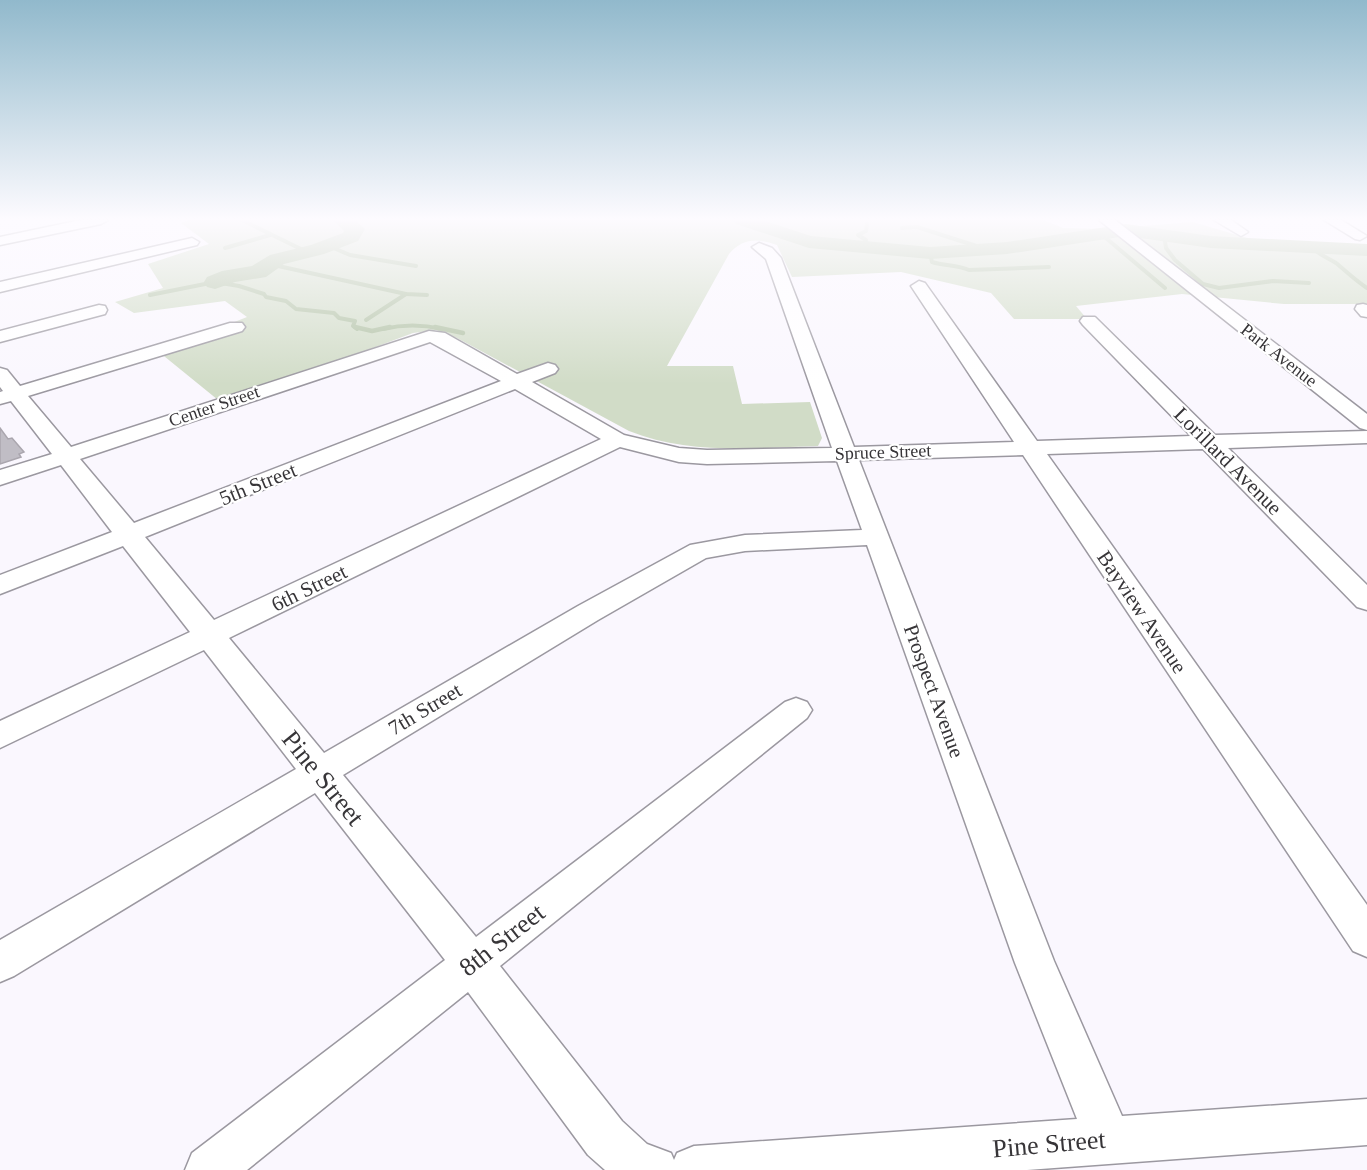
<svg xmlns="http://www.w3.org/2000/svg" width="1367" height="1170" viewBox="0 0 1367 1170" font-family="'Times New Roman',serif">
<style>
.green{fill:#d1dcc7}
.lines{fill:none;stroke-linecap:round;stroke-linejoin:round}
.stream-far1{stroke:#b0c1a3;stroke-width:4}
.stream{stroke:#b0c1a3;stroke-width:4.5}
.river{fill:#b0c1a3;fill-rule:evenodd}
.building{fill:#c0bdc5;stroke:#aaa6ae;stroke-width:1.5}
.minor-casing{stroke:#9b98a0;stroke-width:3}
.minor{fill:#fff;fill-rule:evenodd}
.labels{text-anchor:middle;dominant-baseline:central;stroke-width:4.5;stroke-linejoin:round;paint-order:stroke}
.far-street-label{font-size:18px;fill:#373538;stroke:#fff}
.street-label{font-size:21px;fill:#373538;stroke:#fff}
.near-street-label{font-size:26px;fill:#373538;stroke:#fff}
</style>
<rect width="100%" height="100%" fill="#faf7fe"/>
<!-- green -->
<path class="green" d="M188,220H1043L1063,228L1106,229L1193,222L1254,240L1367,248V304H1284L1182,294L1076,306L1087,319H1014L991,293L901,272L792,277L777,245C757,238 743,238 729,254L667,366H733L742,404L810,402L822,438L818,446C754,448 689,455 629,431L457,338L436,330L413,333L223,404L159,352L247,317L225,301L134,313L115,302L163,288L148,264L209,244L181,223Z"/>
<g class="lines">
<!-- stream-far1 -->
<g class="stream-far1">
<path d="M242,220L307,252"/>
<path d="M746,221L753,220"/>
<path d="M902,228L917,227L989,250"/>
<path d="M1100,233L1165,288"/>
<path d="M1164,235L1166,248L1175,260L1203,284L1219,288L1273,281L1309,283"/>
<path d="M329,246L350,255L416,266"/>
<path d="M1311,246C1318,255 1327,257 1336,263C1347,272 1355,280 1367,288"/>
<path d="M864,247L866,240L858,235L866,231L867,224"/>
<path d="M225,248L270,235"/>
<path d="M930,253L932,262C945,266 957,265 969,270L1049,267"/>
<path d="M269,264L406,294L427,295"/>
<path d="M150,295L215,282L239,286L264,294L266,297L286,301L296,309L334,313L339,318L355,321L353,326L357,329"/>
<path d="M366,320L406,294"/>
<path d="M383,329C404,324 421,324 442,329"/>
</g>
<!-- stream -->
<g class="stream">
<path d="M355,327L372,331L390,327"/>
<path d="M435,327L463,333"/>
</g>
<!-- river -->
<g class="river">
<path d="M333,220H355L365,229L358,241L324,254L284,264L266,277L235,282L215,289L207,287L204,282L207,277L222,271L252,266L270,255L311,245L343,233L344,231Z"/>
<path d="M733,220H762L811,236L930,247L1007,242L1126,224L1211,236L1367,244V256L1211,248L1126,236L1007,254L930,259L809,248L736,224Z"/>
</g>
</g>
<!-- building -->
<path class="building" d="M0,428L8,439L12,438L24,452L19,454L21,457L0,464Z"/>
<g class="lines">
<defs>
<g id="minor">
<path d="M81,220H108L101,224L0,245V237Z"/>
<path d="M1099,220H1115L1367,414V430L1360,428Z"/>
<path d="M1214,220H1231L1248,232L1241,236Z"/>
<path d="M1324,220H1341L1367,236L1360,240L1355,239Z"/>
<path d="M192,238L199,242L197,245L0,292V282Z"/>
<path d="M759,243L772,248L781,258L854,447L1014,442L911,286L919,281L925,283L1037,441L1191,436L1083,325L1080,321L1083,317H1095L1215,435L1367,431V443L1228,448L1367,585V610L1357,607L1203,449L1047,454L1367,905V957L1353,951L1023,455L859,460L1054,961L1122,1116L1367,1099V1145L1027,1170H605L588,1155L468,992L247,1170H185L192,1153L445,960L315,793L14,976L0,982V940L296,769L204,650L0,748V721L190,632L123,546L0,594V575L112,532L61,465L0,485V470L52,454L11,401L0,404V392L3,391L0,387V368L7,370L20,386L230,323H242L245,327L242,331L28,396L71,447L429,331L445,333L517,374L548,363L555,365L558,369L555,373L532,382L624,435L679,448L707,450L832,448L766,259L752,247ZM430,342L501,381L134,523L80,459ZM515,389L601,439L214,620L145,537ZM620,447L679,462L707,464L837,461L862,530L745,535L690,545L578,606L324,753L229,638ZM867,545L1015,963L1077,1119L694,1146L677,1153L674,1160L671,1153L647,1144L622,1121L500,966L807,718L812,710L807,702L796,698L785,702L476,937L343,775L598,620L706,558L745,551Z"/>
<path d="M1363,304L1367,305V317L1361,316L1355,309L1357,305Z"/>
<path d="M99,305L105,306L107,310L105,314L0,342V331Z"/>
</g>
</defs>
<!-- minor casing -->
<use href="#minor" class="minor-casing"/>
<!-- minor -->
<use href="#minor" class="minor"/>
</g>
<!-- sky -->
<linearGradient id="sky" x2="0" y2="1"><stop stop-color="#91b9cc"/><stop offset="0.57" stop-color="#fdfbff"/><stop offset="1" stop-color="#fdfbff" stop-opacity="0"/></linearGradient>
<rect width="1367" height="384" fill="url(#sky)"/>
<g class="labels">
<!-- far-street labels -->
<g class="far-street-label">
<text transform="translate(1279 355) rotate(38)">Park Avenue</text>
<text transform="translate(214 406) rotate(-19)">Center Street</text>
<text transform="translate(883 452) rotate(-2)">Spruce Street</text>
</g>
<!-- street labels -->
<g class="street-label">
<text transform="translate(1228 461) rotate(45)">Lorillard Avenue</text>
<text transform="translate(258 484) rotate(-22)">5th Street</text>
<text transform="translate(309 588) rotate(-26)">6th Street</text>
<text transform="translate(1142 612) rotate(56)">Bayview Avenue</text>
<text transform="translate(934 691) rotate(70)">Prospect Avenue</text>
<text transform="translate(425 709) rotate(-31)">7th Street</text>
</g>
<!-- near-street labels -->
<g class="near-street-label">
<text transform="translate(323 778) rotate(51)">Pine Street</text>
<text transform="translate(502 940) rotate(-38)">8th Street</text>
<text transform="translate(1049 1144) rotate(-5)">Pine Street</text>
</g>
</g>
</svg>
